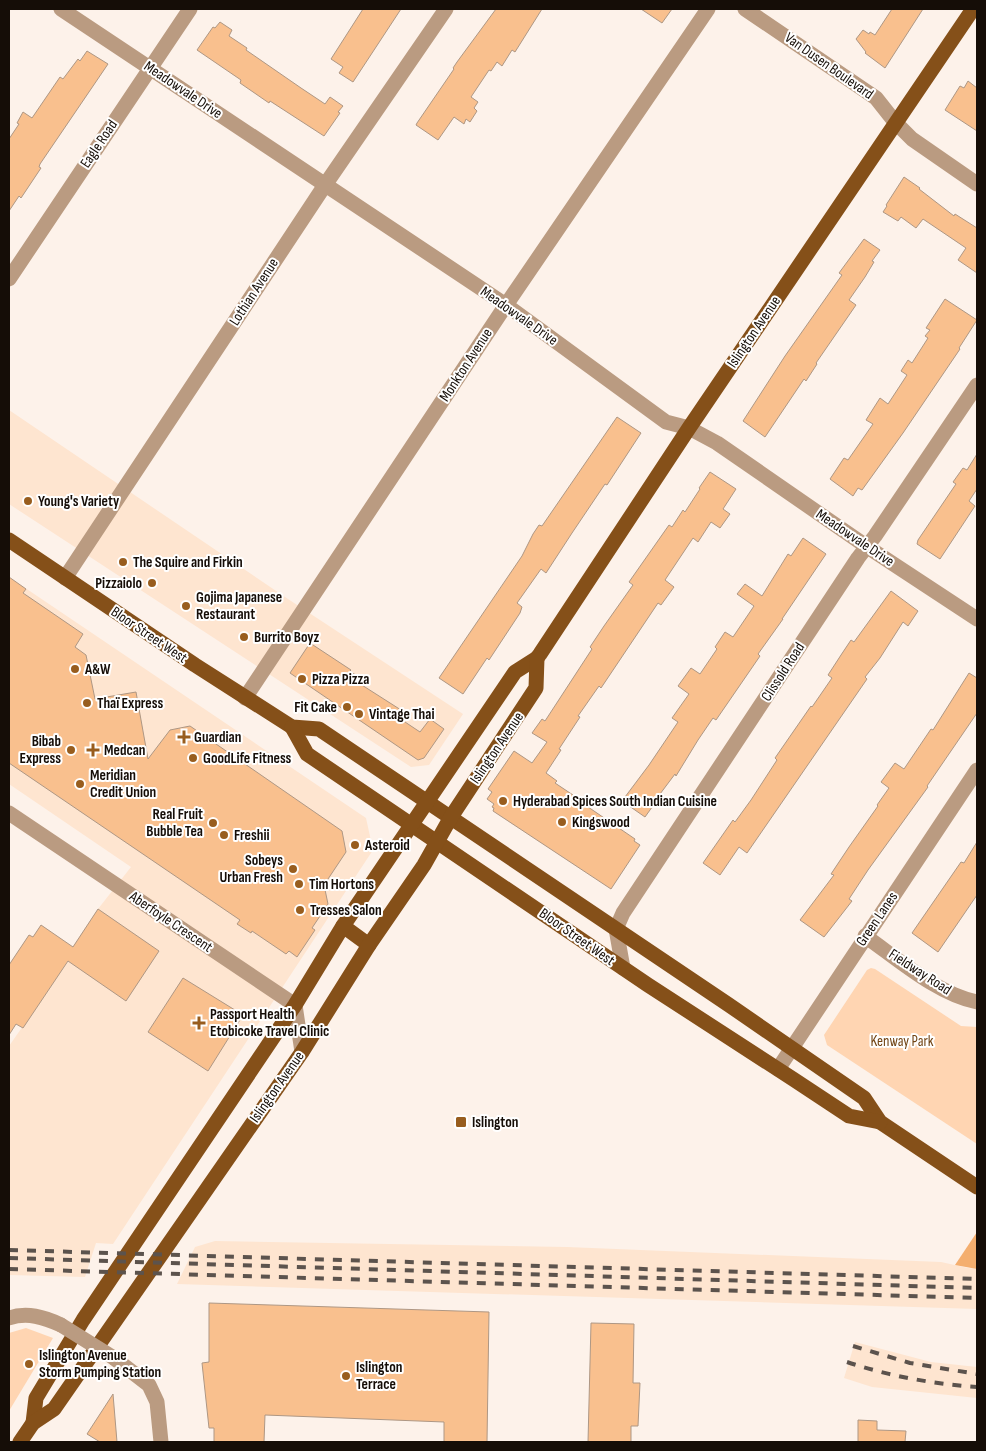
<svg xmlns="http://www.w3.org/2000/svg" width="986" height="1451" viewBox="0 0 986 1451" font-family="'Sofia Sans Condensed',sans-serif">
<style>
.built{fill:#fee5d0}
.green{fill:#ffd5b2}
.forest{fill:#f4ae6e}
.building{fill:#f9c08e;stroke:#ae9784}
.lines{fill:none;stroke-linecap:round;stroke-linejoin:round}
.minor{stroke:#ba9b81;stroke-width:15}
.major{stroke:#855019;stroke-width:15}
.rail{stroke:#5c534d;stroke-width:4;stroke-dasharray:9 9;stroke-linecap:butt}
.minor-bridge{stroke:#ba9b81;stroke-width:15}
.poi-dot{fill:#985d1e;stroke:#fff;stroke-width:2}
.labels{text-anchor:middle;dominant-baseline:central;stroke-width:4;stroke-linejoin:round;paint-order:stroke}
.street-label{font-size:15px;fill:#150d07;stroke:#fff}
.poi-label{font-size:15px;font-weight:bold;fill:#150d07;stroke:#fff;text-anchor:start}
.park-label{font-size:15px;fill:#714414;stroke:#fff}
</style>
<rect width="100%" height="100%" fill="#fdf2ea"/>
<!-- built -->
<g class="built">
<path d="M9,410L288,599L463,714L429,765L411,767L9,504Z"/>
<path d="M9,577L366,818L373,850L113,1244L96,1243L85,1277L9,1275V1046L68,962L64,959L98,909L131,867L9,784Z"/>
<path d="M215,1241L567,1247L941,1262L968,1268L977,1269V1309L177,1284L195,1247Z"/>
<path d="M855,1342L931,1362L977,1367V1398L872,1387L844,1378Z"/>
</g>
<!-- green -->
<g class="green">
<path d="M871,968L875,969L961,1026L977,1027V1144L827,1045L824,1035L867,970Z"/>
<path d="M26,1328L53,1338L9,1411V1333Z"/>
</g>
<!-- forest -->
<path class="forest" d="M977,1232V1269L955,1265Z"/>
<!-- building -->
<g class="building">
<path d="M363,9H401L353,82L339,73L343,67L331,59Z"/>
<path d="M496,9H542L515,52L512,50L502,66L497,62L491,71L489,70L471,97L478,102L474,108L477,111L470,122L466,119L464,124L454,117L438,140L416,125L417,123L454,69L453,68L457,62Z"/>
<path d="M641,9H672L662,23Z"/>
<path d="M892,9H923L885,68L865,53L866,52L856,39L863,30L869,34L870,32L875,35Z"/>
<path d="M220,22L232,30L229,36L247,48L246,50L301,88L325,104L330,97L343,106L338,112L340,113L324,136L270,101L269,103L240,83L241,80L197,50L213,27L215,28Z"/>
<path d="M87,51L108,64L40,164L39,167L41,168L21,198L19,196L9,211V139L19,124L17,123L23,112L32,118L60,77L63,79L78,59L80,61Z"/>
<path d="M968,81L977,88V131L945,110L960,86L964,88Z"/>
<path d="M904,177L920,188L919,189L954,216L955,214L977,228V273L958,260L966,248L923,219L916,228L901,217L898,221L883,212L887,206L886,205Z"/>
<path d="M864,239L880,250L872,261L874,262L865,277L849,300L856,305L816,363L817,364L806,381L804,379L765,437L743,421L785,356L842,275L839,273Z"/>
<path d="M945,299L977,320L959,348L960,349L903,433L862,490L858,488L853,496L830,479L844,458L848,460L873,424L866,420L880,398L888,404L907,375L901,371L908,360L912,363L928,338L925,336L930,330L926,328Z"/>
<path d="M617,417L641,433L607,485L605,484L572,533L546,573L541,569L517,603L522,607L520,613L489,660L487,658L463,694L439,678L522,556L533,534L539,525L542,526Z"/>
<path d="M977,454V489L969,501L975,506L940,559L917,544L918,540L956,484L953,482L963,468L967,470Z"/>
<path d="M710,472L736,489L723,509L730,514L720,528L711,522L698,542L693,538L665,580L674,587L661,605L658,603L601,688L599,686L578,716L580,717L559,749L561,750L546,773L557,781L555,783L573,795L572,796L635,839L634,841L640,845L611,889L493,811L494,808L492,807L494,804L487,799L492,792L488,789L514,751L532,763L547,742L532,733L542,719L545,721L592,649L590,647L604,626L633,585L629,582L669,525L672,527L683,510L685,512L700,489L699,488Z"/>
<path d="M803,538L826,554L782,619H783L758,654L760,656L716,720L713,718L698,740L676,776L675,774L654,802L655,803L645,817L622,801L649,765L678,722L672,718L689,694L678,686L691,668L700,674L717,649L715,647L725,632L733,637L754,606L737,594L745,584L762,596L788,554L791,556Z"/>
<path d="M9,577L26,589L23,593L83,634L75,647L86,655L95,699L136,692L148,759L170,730L190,726L342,831L346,852L324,885L328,904L312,928L315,930L297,957L289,951L286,954L252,931L251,933L237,924L240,920L9,763Z"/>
<path d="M891,591L918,611L908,626L903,622L880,658L865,677L867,679L747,853L739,847L720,875L703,863L733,820L735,822L751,800L777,760L775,758L811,706L812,707L832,678L828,675L841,655L851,640L854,642Z"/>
<path d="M310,643L351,670L350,671L357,676L354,680L401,710L396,716L420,732L430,719L444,729L424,758L418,760L290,673Z"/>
<path d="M969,673L977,678V713L927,786L928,787L868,870L849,899L852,901L824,937L800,920L834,875L831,874L849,847L878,806L877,805L889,788L881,782L895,763L904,769L931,729L933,730Z"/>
<path d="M977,842V895L938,952L912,933L961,862L964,863Z"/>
<path d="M98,909L159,951L126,1001L68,961L23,1028L16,1024L9,1035V965L29,935L33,937L41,925L73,947Z"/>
<path d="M183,978L243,1015L208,1071L148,1032Z"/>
<path d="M209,1303L489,1312L487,1442H444V1422L265,1415L264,1442H214V1428H209L202,1363L209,1362Z"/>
<path d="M591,1323L634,1324L633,1383H640L638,1426H631V1442H588Z"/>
<path d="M113,1394L117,1442H100L87,1434Z"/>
<path d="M858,1420L877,1421V1430L906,1431L905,1442H858Z"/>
</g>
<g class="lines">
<!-- minor -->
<g class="minor">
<path d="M61,9L506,305L666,422L689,428L717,443L866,546L977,619"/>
<path d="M745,9L876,98L895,122L912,139L977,184"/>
<path d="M9,279L190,9"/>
<path d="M65,578L325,185L446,9"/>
<path d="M245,698L506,305L708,9"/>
<path d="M9,813L295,1005L302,1052"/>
<path d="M865,936C898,959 937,994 977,1002"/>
<path d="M623,968L616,929L623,913L858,558L875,536L977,385"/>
<path d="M778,1069L977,770"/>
<path d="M9,1318C27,1312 44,1317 61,1325"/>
<path d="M114,1358L149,1385L157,1402L161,1442"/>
</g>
<!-- major -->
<g class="major">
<path d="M9,540L195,665L292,727L319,729L729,1005L864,1098L880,1122L977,1187"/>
<path d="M292,727L307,754L648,985L793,1079L849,1116L880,1122"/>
<path d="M343,926L369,945"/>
<path d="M33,1423L36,1398L83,1320L295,1005L343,926L515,672L537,658L540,654L689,428L973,9"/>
<path d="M20,1442L33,1423L54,1409L302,1052L369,945L424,865L451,817L536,688L537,658"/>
</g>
<!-- rail -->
<g class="rail">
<path d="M9,1250L977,1279"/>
<path d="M9,1258L977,1288"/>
<path d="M9,1269L977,1298"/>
<path d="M853,1346L910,1363L977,1374"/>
<path d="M847,1362C889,1376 933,1384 977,1387"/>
</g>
<!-- minor-bridge -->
<path class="minor-bridge" d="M61,1325L114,1358"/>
</g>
<!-- markers -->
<g class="poi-dot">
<circle cx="28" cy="501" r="5"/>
<circle cx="123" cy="562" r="5"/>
<circle cx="152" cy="583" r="5"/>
<circle cx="186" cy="606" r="5"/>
<circle cx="244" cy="637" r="5"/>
<circle cx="75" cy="669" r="5"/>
<circle cx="302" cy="679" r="5"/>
<circle cx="87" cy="703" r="5"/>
<circle cx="347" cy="707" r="5"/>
<circle cx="359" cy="714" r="5"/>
<path d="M181.5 729.5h5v5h5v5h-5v5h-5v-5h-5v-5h5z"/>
<circle cx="71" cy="750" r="5"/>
<path d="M90.5 742.5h5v5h5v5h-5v5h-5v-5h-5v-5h5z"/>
<circle cx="193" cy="758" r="5"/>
<circle cx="80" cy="784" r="5"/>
<circle cx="503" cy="801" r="5"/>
<circle cx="562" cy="822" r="5"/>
<circle cx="213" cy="823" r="5"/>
<circle cx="224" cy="835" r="5"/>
<circle cx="355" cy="845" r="5"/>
<circle cx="293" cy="869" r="5"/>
<circle cx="299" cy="884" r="5"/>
<circle cx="300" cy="910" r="5"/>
<path d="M196.5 1015.5h5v5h5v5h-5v5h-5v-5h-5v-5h5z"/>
<rect x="455" y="1116" width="12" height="12" rx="2.5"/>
<circle cx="29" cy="1364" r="5"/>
<circle cx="346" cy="1376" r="5"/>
</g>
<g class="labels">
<!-- street labels -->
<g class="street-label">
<text transform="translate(829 66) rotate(35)">Van Dusen Boulevard</text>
<text transform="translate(183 90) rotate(34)">Meadowvale Drive</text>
<text transform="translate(99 144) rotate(-56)">Eagle Road</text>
<text transform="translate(254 292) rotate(-57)">Lothian Avenue</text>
<text transform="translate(519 316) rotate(35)">Meadowvale Drive</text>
<text transform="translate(754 332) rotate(-56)">Islington Avenue</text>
<text transform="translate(466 365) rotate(-57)">Monkton Avenue</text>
<text transform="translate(855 538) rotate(34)">Meadowvale Drive</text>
<text transform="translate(149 635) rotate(34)">Bloor Street West</text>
<text transform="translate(783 672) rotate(-57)">Clissold Road</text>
<text transform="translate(497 748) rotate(-56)">Islington Avenue</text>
<text transform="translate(877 919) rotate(-56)">Green Lanes</text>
<text transform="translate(171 922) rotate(34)">Aberfoyle Crescent</text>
<text transform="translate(577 937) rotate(35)">Bloor Street West</text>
<text transform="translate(920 972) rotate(33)">Fieldway Road</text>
<text transform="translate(277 1087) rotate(-55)">Islington Avenue</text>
</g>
<!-- poi labels -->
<g class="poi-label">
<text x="38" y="501">Young's Variety</text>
<text x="133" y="562">The Squire and Firkin</text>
<text x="142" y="583" text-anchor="end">Pizzaiolo</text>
<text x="196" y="597">Gojima Japanese<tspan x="196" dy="17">Restaurant</tspan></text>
<text x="254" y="637">Burrito Boyz</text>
<text x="85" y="669">A&amp;W</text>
<text x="312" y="679">Pizza Pizza</text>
<text x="97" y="703">Thaï Express</text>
<text x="337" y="707" text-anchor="end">Fit Cake</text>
<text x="369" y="714">Vintage Thai</text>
<text x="194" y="737">Guardian</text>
<text x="61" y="741" text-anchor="end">Bibab<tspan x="61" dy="17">Express</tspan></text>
<text x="104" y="750">Medcan</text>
<text x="203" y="758">GoodLife Fitness</text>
<text x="90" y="775">Meridian<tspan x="90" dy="17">Credit Union</tspan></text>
<text x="513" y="801">Hyderabad Spices South Indian Cuisine</text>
<text x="203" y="814" text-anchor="end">Real Fruit<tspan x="203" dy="17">Bubble Tea</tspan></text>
<text x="572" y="822">Kingswood</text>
<text x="234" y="835">Freshii</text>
<text x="365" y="845">Asteroid</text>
<text x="283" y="860" text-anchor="end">Sobeys<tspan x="283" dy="17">Urban Fresh</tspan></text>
<text x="309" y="884">Tim Hortons</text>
<text x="310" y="910">Tresses Salon</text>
<text x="210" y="1014">Passport Health<tspan x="210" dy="17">Etobicoke Travel Clinic</tspan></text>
<text x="472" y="1122">Islington</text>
<text x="39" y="1355">Islington Avenue<tspan x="39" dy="17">Storm Pumping Station</tspan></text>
<text x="356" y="1367">Islington<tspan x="356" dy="17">Terrace</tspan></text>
</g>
<!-- park labels -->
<g class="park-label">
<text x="902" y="1041">Kenway Park</text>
</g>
</g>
<!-- border -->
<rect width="986" height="1451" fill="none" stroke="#150d07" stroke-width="20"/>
</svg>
